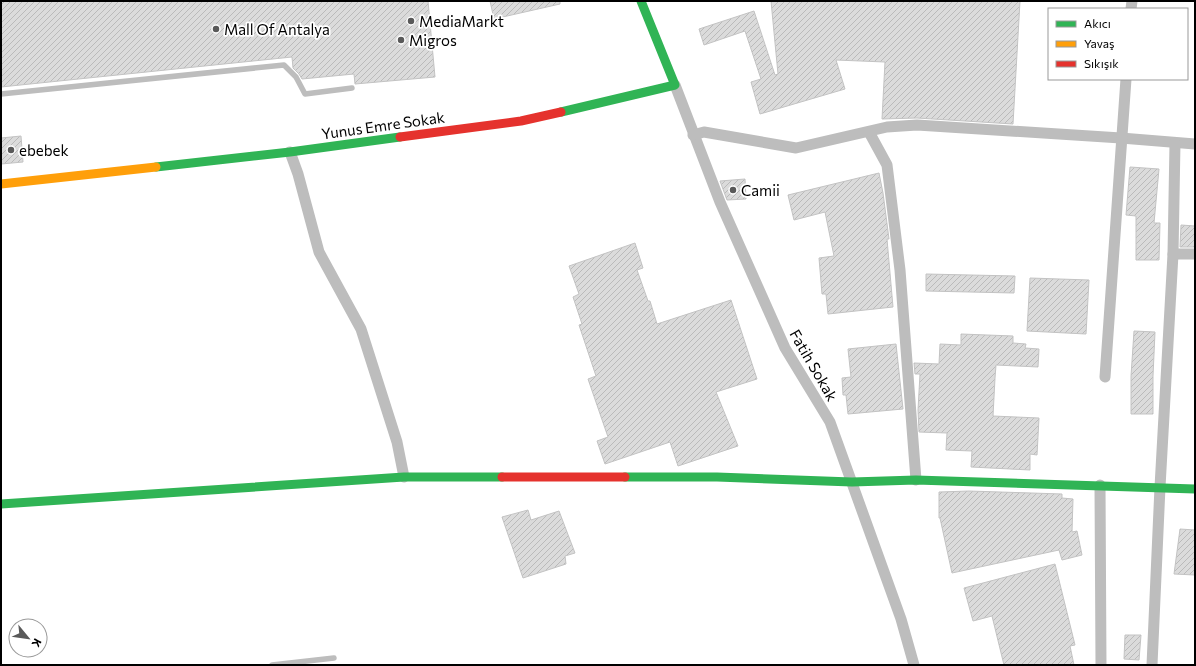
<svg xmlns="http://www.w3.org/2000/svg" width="1196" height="666" viewBox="0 0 1196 666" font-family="Commissioner,sans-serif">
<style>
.building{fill:url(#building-hatch);stroke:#c3c3c3}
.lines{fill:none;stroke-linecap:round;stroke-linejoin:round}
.lane{stroke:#bdbdbd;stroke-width:5.5}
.street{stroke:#bdbdbd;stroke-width:11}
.fast{stroke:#30b455;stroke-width:9}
.slow{stroke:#ff9f0a;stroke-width:9}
.jam{stroke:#e5322d;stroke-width:9}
.poi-dot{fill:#595959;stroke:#fff;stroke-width:1.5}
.labels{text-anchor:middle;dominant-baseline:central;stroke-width:3.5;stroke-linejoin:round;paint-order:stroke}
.poi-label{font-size:15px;fill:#000;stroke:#fff;text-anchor:start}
.street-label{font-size:15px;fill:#000;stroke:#fff}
</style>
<defs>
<pattern id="building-hatch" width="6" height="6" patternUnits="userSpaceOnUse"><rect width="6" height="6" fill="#dbdbdb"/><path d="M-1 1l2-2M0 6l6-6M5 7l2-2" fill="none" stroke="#bababa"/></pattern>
</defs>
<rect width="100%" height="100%" fill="#fff"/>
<!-- building -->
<g class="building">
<path d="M1,1H428L435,77L355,84L354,74L302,79L299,74L293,68L292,57L1,87Z"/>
<path d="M490,1H560V4L494,19Z"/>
<path d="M771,1H1020L1013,124L917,118L882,119L885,62L836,60L845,89L760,114L751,82L761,79L745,31L704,45L699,29L754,11L775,75L778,74Z"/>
<path d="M21,136L23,162L1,164V138Z"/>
<path d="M1130,167L1159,169L1154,223H1160L1159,260H1136V216L1126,215Z"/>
<path d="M879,173L883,193L889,239H887L893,307L828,314L826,294H822L819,258L834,256L825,212L794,220L788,195Z"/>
<path d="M745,179L746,199L727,200L720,181Z"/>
<path d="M1181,225L1195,226V247H1180Z"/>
<path d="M635,243L643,268L637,270L648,301H650L657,324L731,300L757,379L716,392L738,446L678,466L670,442L605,464L597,441L608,437L588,379L596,376L579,325L582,324L573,297L579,294L569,266Z"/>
<path d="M926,274L1015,276L1014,293L926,291Z"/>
<path d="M1030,278L1089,280L1086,334L1027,331Z"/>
<path d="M1134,331L1155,332L1153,376V414H1131V376Z"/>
<path d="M961,334L1013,336V343L1026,344L1025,348L1039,349L1038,367L996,365L995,378L993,416L1039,418L1037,455L1030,454V470L971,467L972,451L946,450L947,433L919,432L918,410L920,374H915L914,363L939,364L940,344L961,345Z"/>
<path d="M896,344L903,409L848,414L846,395H843L842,378L851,377L848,349Z"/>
<path d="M969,491L1062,494V498L1073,499L1072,532L1077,531L1082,555L1062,560L1059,550L952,573L940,518H939V492Z"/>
<path d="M528,510L531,520L559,511L575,553L565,556L566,564L523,578L502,517Z"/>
<path d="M1180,529L1195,530V575L1174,574Z"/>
<path d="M1055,564L1075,645L1070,646L1074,665H1004L992,616L973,621L964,588Z"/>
<path d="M1125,635H1141L1139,660L1124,659Z"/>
</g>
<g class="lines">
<!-- lane -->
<g class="lane">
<path d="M1,94L284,65L296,77L305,94L352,88"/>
<path d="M272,665L334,658"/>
</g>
<!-- street -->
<g class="street">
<path d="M1131,9L1132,1"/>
<path d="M675,85L720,202L785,348L830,422L901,619L914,665"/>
<path d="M869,132L887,165L900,270L916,480"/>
<path d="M693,135L704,132L796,148L887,127L917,125L1121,138L1195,144"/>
<path d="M290,152L298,174L319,252L361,329L397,442L404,477"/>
<path d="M1173,254H1195"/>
<path d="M1105,377L1126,79"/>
<path d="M1100,485L1101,665"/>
<path d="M1152,665L1160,487L1173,254L1175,143"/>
</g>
<!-- fast -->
<g class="fast">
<path d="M561,112L675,85L641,1"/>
<path d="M156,167L290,152L400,137"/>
<path d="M625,477H717L852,482L916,480L1195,489"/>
<path d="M1,504L404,477H502"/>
</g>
<!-- slow -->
<path class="slow" d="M1,184L156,167"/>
<!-- jam -->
<g class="jam">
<path d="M400,137L521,121L561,112"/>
<path d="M502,477H625"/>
</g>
</g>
<!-- markers -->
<g class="poi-dot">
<circle cx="411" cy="21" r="4"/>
<circle cx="216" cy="29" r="4"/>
<circle cx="401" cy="40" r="4"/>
<circle cx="11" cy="150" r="4"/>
<circle cx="733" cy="190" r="4"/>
</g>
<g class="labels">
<!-- poi labels -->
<g class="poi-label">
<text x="419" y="21">MediaMarkt</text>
<text x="224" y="29">Mall Of Antalya</text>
<text x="409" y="40">Migros</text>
<text x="19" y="150">ebebek</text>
<text x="741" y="190">Camii</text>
</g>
<!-- street labels -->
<g class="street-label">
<text transform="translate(383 125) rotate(-8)">Yunus Emre Sokak</text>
<text transform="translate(814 365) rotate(60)">Fatih Sokak</text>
</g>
</g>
<!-- border -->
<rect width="1196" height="666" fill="none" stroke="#000000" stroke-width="4"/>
<!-- legend -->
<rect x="1048" y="8" width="140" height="72" fill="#ffffff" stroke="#999999"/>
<rect x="1056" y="21" width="20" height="6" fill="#30b455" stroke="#999999"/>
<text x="1084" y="28" font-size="12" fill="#000000">Akıcı</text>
<rect x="1056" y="41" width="20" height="6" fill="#ff9f0a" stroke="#999999"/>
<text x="1084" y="48" font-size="12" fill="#000000">Yavaş</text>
<rect x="1056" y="61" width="20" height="6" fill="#e5322d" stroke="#999999"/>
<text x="1084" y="68" font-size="12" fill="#000000">Sıkışık</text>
<!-- north arrow -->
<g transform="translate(28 638) rotate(119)"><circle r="19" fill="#ffffff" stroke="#999999"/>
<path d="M0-3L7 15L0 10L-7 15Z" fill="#595959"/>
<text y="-6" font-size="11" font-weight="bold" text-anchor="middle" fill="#000000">K</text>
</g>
</svg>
